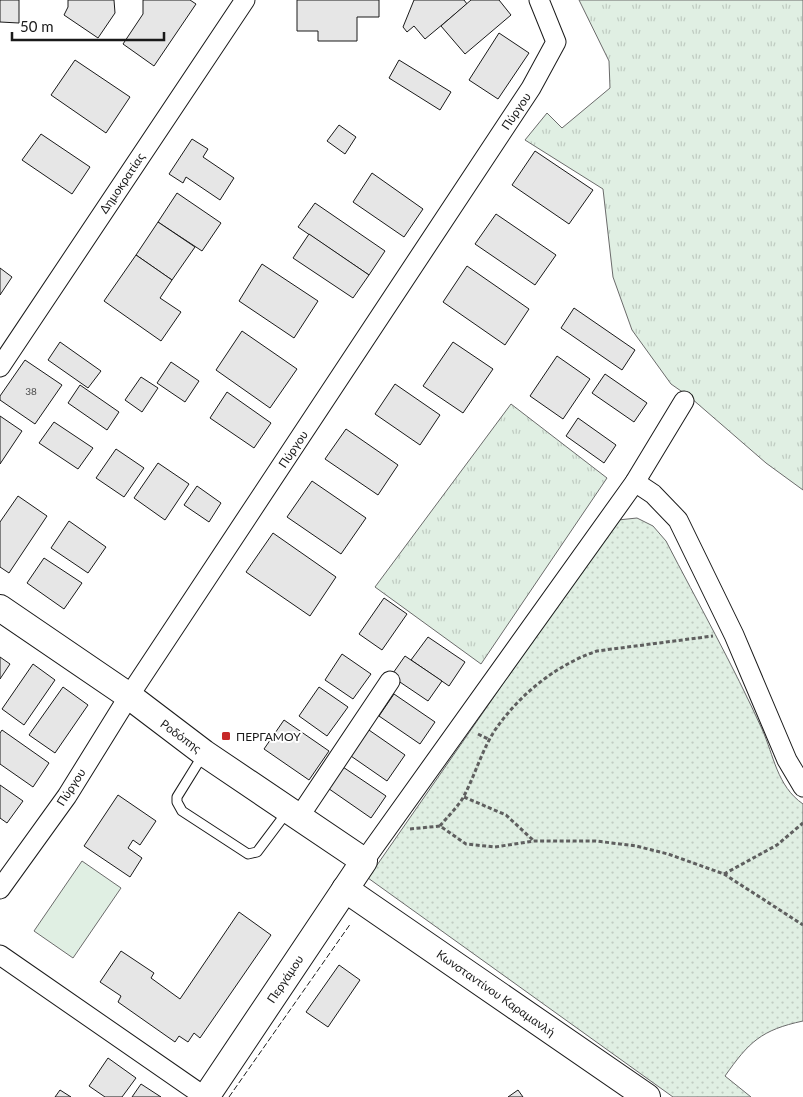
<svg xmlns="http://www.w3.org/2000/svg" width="803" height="1097" viewBox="0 0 803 1097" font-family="Lato,sans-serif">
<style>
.grass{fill:url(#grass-tufts);stroke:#6a6a6a}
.park{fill:url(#park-dots);stroke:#6a6a6a}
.garden{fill:#e0efe3;stroke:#6a6a6a}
.building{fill:#e6e6e6;stroke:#1a1a1a}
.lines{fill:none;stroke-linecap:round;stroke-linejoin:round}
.lane-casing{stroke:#1a1a1a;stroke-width:11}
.street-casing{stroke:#1a1a1a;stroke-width:21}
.secondary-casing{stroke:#1a1a1a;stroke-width:28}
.path{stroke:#5f5f5f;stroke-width:3;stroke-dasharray:4 2.5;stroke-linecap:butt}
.lane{stroke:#fff;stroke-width:9}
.street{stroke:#fff;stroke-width:19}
.secondary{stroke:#fff;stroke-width:26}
.fence{stroke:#1a1a1a;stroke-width:1;stroke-dasharray:6 2.5;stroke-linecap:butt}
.poi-dot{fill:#c62828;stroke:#fff;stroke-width:2}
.labels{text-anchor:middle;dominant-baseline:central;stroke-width:4;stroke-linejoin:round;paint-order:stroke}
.number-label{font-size:10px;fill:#4d4d4d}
.street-label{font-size:12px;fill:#1a1a1a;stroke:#fff}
.poi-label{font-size:12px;fill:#1a1a1a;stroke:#fff;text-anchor:start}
</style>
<defs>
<pattern id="grass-tufts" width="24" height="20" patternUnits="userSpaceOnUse" patternTransform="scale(1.25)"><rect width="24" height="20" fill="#e0efe3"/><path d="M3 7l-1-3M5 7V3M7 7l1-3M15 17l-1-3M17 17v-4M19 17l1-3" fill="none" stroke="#c0ccc2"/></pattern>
<pattern id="park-dots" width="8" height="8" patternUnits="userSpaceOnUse" patternTransform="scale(1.25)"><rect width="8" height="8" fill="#e0efe3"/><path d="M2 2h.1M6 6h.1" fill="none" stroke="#c0ccc2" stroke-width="1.8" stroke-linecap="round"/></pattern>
</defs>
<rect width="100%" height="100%" fill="#fff"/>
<!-- grass -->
<g class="grass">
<path d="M579,0H803V490L766,463L691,398L671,384L632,330L613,277L603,189L525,140L547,113L562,128L610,88L609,61Z"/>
<path d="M511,404L607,478L481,664L375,587Z"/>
</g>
<!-- park -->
<path class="park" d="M637,518L653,526L666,541C698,603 733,665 762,729C774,756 777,786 803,804V1021C761,1030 749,1042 725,1076L751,1097H673L368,878L514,668L603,533L618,520Z"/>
<!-- garden -->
<path class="garden" d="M82,861L121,888L73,958L34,931Z"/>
<!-- building -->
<g class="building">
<path d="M0,0H19V23L0,22Z"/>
<path d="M68,0H114L115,13L98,38L64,15L68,7Z"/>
<path d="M143,0H190L196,4L154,66L123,44L143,14Z"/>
<path d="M297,0H379V17H357V41H318V31H297Z"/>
<path d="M414,0H464L467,4L425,39L414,26L407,32L403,27Z"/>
<path d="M471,0H499L511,15L465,54L441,26Z"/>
<path d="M499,33L529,53L498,99L469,80Z"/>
<path d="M75,60L130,97L106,133L51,95Z"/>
<path d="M399,60L451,92L440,110L389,78Z"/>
<path d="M339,125L356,137L345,154L327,141Z"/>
<path d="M41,134L90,167L72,194L22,160Z"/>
<path d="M192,139L208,149L203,157L234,178L220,200L186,177L183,183L169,174Z"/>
<path d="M535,151L593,190L569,224L512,185Z"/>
<path d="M372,173L423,209L404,237L353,202Z"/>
<path d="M177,193L221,223L202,251L158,222Z"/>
<path d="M315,203L385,251L369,275L298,227Z"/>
<path d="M496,214L556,255L535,285L475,244Z"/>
<path d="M158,222L195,247L172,280L136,255Z"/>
<path d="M309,234L369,275L353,298L293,258Z"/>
<path d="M136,255L172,280L160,298L181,312L161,341L104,301Z"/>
<path d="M262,264L318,301L294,338L239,301Z"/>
<path d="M467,266L529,309L505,345L443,302Z"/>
<path d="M0,268L12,277L0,295Z"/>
<path d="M574,308L635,350L622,370L561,328Z"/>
<path d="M242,331L297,369L270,408L216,370Z"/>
<path d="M60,342L101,371L88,388L48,360Z"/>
<path d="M453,342L493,369L463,413L423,386Z"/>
<path d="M557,356L590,379L563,419L530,396Z"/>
<path d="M25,360L62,385L35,424L0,400V396Z"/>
<path d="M171,362L199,381L185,402L157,383Z"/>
<path d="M605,374L647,403L634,422L592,393Z"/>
<path d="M141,377L158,388L142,412L125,400Z"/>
<path d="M395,384L440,415L420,445L375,414Z"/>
<path d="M80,385L119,412L107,430L68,403Z"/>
<path d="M227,392L271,423L254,448L210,418Z"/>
<path d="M0,416L22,431L0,464Z"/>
<path d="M578,418L616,445L604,463L566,436Z"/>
<path d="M54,422L93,448L78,469L39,443Z"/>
<path d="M346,429L398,465L378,495L325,459Z"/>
<path d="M116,449L144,468L124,497L96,478Z"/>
<path d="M158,463L189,484L165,520L134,498Z"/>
<path d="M312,481L366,518L341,554L287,517Z"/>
<path d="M197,486L221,503L209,522L184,505Z"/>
<path d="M18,496L47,516L9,573L0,567V522Z"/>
<path d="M69,521L106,547L88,573L51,548Z"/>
<path d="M273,533L336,577L310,616L246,572Z"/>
<path d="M44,558L82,583L64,609L27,583Z"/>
<path d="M384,598L407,614L382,650L359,634Z"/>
<path d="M428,637L465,662L449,686L411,660Z"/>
<path d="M342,654L371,674L353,699L325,680Z"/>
<path d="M405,656L442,681L428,701L391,676Z"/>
<path d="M0,657L10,664L0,679Z"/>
<path d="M33,664L55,680L24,725L2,709Z"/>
<path d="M63,687L88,705L55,753L29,735Z"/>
<path d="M319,687L348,707L327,736L299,716Z"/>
<path d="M394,694L435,722L420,744L379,716Z"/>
<path d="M284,720L329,751L309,780L264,749Z"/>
<path d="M366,728L405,755L387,781L348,754Z"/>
<path d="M2,730L49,763L33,787L0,764V733Z"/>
<path d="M337,763L386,796L371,818L322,784Z"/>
<path d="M0,785L23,801L7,823L0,818Z"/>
<path d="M118,795L156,821L140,845L133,840L128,848L142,858L130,877L84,846Z"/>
<path d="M239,912L271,935L200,1038L194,1033L188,1042L179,1036L175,1042L118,1002L121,996L100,982L121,951L154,973L151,978L180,999Z"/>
<path d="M339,965L360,980L328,1027L306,1012Z"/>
<path d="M108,1058L136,1078L122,1097H105L89,1086Z"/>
<path d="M141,1084L161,1097H132Z"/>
<path d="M60,1090L71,1097H55Z"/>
<path d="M518,1090L523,1097H508Z"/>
</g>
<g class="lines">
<defs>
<path id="lane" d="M203,755L177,797V802L182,811L248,854L257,852L287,812"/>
<g id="street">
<path d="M0,367L245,0"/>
<path d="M635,482L653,494L678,520L734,635L787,760L803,787"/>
<path d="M299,817L390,681"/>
<path d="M364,861L635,482L684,401"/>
<path d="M0,889L67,796L129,696L531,88L556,42L539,0"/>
<path d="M0,955L205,1097"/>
</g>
<g id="secondary">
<path d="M0,608L129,696L204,753L364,861L206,1097"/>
<path d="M345,889L647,1097"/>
</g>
</defs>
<!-- lane casing -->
<use href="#lane" class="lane-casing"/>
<!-- street casing -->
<use href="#street" class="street-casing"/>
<!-- secondary casing -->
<use href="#secondary" class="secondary-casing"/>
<!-- path -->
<g class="path">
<path d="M478,734L490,740"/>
<path d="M464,797L506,815L534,841"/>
<path d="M440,826C447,817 458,807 464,796C475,775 482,750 495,730C520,694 556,665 597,651L713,636"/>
<path d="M410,829L440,826L466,844L495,847L534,841H596L636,846L668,854L724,874L803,925"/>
<path d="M724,874L777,845L803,823"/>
</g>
<!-- lane -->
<use href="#lane" class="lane"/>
<!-- street -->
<use href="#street" class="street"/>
<!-- secondary -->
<use href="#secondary" class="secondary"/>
<!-- fence -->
<path class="fence" d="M229,1097L351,923"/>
</g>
<!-- markers -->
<rect class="poi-dot" x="221" y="731" width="10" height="10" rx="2.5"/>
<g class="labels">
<!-- number labels -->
<g class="number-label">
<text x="31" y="391">38</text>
</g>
<!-- street labels -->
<g class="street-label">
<text transform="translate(516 111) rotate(-56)">Πύργου</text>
<text transform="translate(122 183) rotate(-56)">Δημοκρατίας</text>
<text transform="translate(293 449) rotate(-56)">Πύργου</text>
<text transform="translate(181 736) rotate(36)">Ροδόπης</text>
<text transform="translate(71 787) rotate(-57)">Πύργου</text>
<text transform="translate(285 979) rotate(-56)">Περγάμου</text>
<text transform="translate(496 993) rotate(35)">Κωνσταντίνου Καραμανλή</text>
</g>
<!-- poi labels -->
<g class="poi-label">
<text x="236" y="736">ΠΕΡΓΑΜΟΥ</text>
</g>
</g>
<!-- scale -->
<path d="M12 32v8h152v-8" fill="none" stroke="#1a1a1a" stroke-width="2.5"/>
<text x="20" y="32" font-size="15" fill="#1a1a1a" stroke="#ffffff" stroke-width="4" paint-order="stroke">50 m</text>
</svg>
